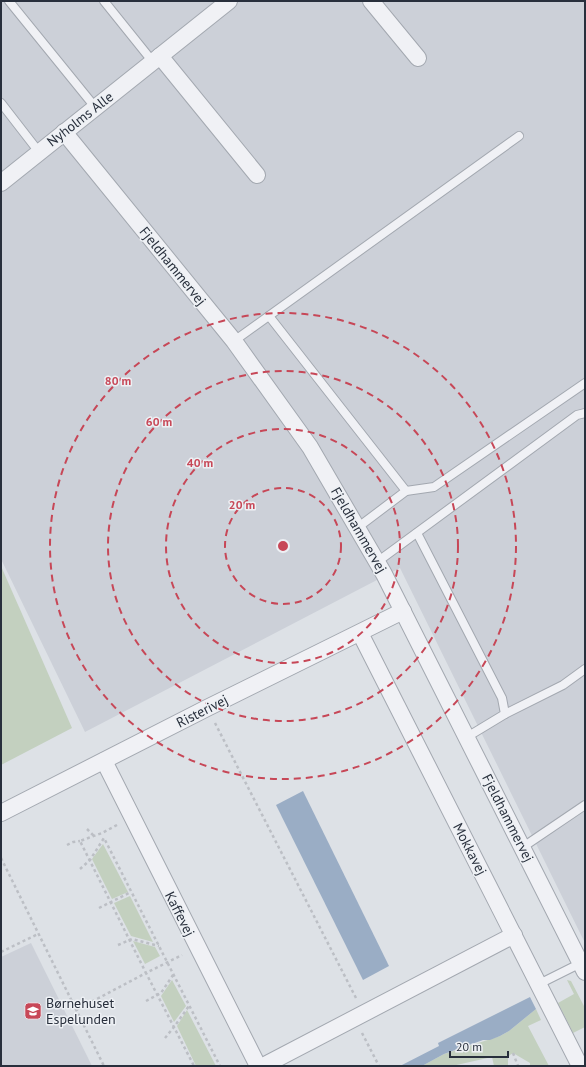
<svg xmlns="http://www.w3.org/2000/svg" width="586" height="1067" viewBox="0 0 586 1067" font-family="'PT Sans',sans-serif">
<style>
.built{fill:#ccd0d8}
.green{fill:#c3d0bf}
.water{fill:#9aadc5}
.lines{fill:none;stroke-linecap:round;stroke-linejoin:round}
.service-casing{stroke:#a3a8b0;stroke-width:10}
.minor-casing{stroke:#a3a8b0;stroke-width:18}
.path{stroke:#bcbfc5;stroke-width:2.5;stroke-dasharray:3 3;stroke-linecap:butt}
.service{stroke:#f0f1f5;stroke-width:8}
.minor{stroke:#f0f1f5;stroke-width:16}
.ring{fill:none;stroke:#c74757;stroke-width:2;stroke-dasharray:7 5}
.labels{text-anchor:middle;dominant-baseline:central;stroke-width:3;stroke-linejoin:round;paint-order:stroke}
.street-label{font-size:14px;fill:#282f3c;stroke:#edf0f4}
.poi-label{font-size:14px;fill:#282f3c;stroke:#edf0f4;text-anchor:start}
.centre{fill:#c74757;stroke:#edf0f4;stroke-width:2}
.ring-label{font-size:12px;text-anchor:middle;font-weight:bold;fill:#c74757;stroke:#edf0f4;stroke-width:3;stroke-linejoin:round;paint-order:stroke}
</style>
<rect width="100%" height="100%" fill="#dde1e6"/>
<!-- built -->
<g class="built">
<path d="M1,1H585V943L400,568L85,732L1,559Z"/>
<path d="M31,943L92,1066H1V957Z"/>
</g>
<!-- green -->
<g class="green">
<path d="M1,566L72,728L1,765Z"/>
<path d="M103,844L128,892L112,899L92,859Z"/>
<path d="M130,896L153,942L131,936L114,903Z"/>
<path d="M133,941L155,947L160,956L145,964Z"/>
<path d="M172,980L186,1006L174,1022L161,996Z"/>
<path d="M567,980L571,981L585,1008V1027L573,1033L558,1003L574,994Z"/>
<path d="M536,1009L541,1020L528,1026L549,1066H530V1063L513,1053L510,1055L508,1058V1066H494L492,1057L452,1066H422L444,1054L500,1036L509,1031Z"/>
<path d="M187,1010L216,1066H196L177,1026Z"/>
</g>
<!-- water -->
<g class="water">
<path d="M303,791L389,966L363,980L276,805Z"/>
<path d="M530,997L536,1009L509,1031L500,1036L490,1040H483L444,1054L422,1066H400L439,1046L438,1043Z"/>
</g>
<g class="lines">
<defs>
<g id="service">
<path d="M9,1L95,107"/>
<path d="M104,1L153,62"/>
<path d="M1,103L39,152"/>
<path d="M269,316L406,491L357,528"/>
<path d="M234,341L519,136"/>
<path d="M406,491L434,487L585,383"/>
<path d="M417,533L502,698L505,714L467,737"/>
<path d="M377,562L577,415L585,413"/>
<path d="M505,714L563,685L585,669"/>
<path d="M523,847L585,805"/>
<path d="M539,984L581,963"/>
</g>
<g id="minor">
<path d="M371,1L418,58"/>
<path d="M160,56L257,175"/>
<path d="M64,132L234,341L310,447L384,574L585,972"/>
<path d="M1,183L229,1"/>
<path d="M360,633L580,1066"/>
<path d="M104,761L258,1066"/>
<path d="M1,813L207,708L403,611"/>
<path d="M263,1066L514,935"/>
</g>
</defs>
<!-- service casing -->
<use href="#service" class="service-casing"/>
<!-- minor casing -->
<use href="#minor" class="minor-casing"/>
<!-- path -->
<g class="path">
<path d="M215,723L356,998"/>
<path d="M117,825L102,833L80,841L146,973L182,955"/>
<path d="M87,829L94,836"/>
<path d="M67,845L73,842L80,841"/>
<path d="M1,858L104,1066"/>
<path d="M80,869L90,860L104,838L220,1066"/>
<path d="M99,908L131,892"/>
<path d="M118,945L132,939L159,946"/>
<path d="M1,952L38,934"/>
<path d="M146,1001L161,993L173,975"/>
<path d="M76,1010L146,973L194,1066"/>
<path d="M362,1033L379,1066"/>
<path d="M165,1038L174,1027L189,1006"/>
<path d="M513,1053L518,1066"/>
</g>
<!-- service -->
<use href="#service" class="service"/>
<!-- minor -->
<use href="#minor" class="minor"/>
</g>
<!-- distance rings -->
<g class="ring">
<circle cx="283" cy="546" r="58"/>
<circle cx="283" cy="546" r="117"/>
<circle cx="283" cy="546" r="175"/>
<circle cx="283" cy="546" r="233"/>
</g>
<!-- icons -->
<defs>
<symbol id="school-square" viewBox="-11 -11 22 22"><rect x="-9" y="-9" width="18" height="18" rx="4" fill="#c74757" stroke="#edf0f4"/><path d="M0-5L7-2L0 1L-7-2ZM-4 1L0 2.5L4 1V4Q0 6-4 4Z" fill="#fff"/></symbol>
</defs>
<g fill-rule="evenodd">
<use href="#school-square" x="23" y="1001" width="20" height="20"/>
</g>
<g class="labels">
<!-- street labels -->
<g class="street-label">
<text transform="translate(80 119) rotate(-38)">Nyholms Alle</text>
<text transform="translate(173 266) rotate(51)">Fjeldhammervej</text>
<text transform="translate(359 530) rotate(60)">Fjeldhammervej</text>
<text transform="translate(202 711) rotate(-27)">Risterivej</text>
<text transform="translate(508 818) rotate(63)">Fjeldhammervej</text>
<text transform="translate(470 849) rotate(63)">Mokkavej</text>
<text transform="translate(180 914) rotate(63)">Kaffevej</text>
</g>
<!-- poi labels -->
<g class="poi-label">
<text x="46" y="1003">Børnehuset<tspan x="46" dy="16">Espelunden</tspan></text>
</g>
</g>
<circle cx="283" cy="546" r="6" class="centre"/>
<g class="ring-label">
<text x="118" y="385">80 m</text>
<text x="159" y="426">60 m</text>
<text x="200" y="467">40 m</text>
<text x="242" y="509">20 m</text>
</g>
<!-- border -->
<rect width="586" height="1067" fill="none" stroke="#282f3c" stroke-width="4"/>
<!-- scale -->
<path d="M450 1051v6h58v-6" fill="none" stroke="#282f3c" stroke-width="2"/>
<text x="456" y="1051" font-size="12" fill="#282f3c" stroke="#edf0f4" stroke-width="3" paint-order="stroke">20 m</text>
</svg>
